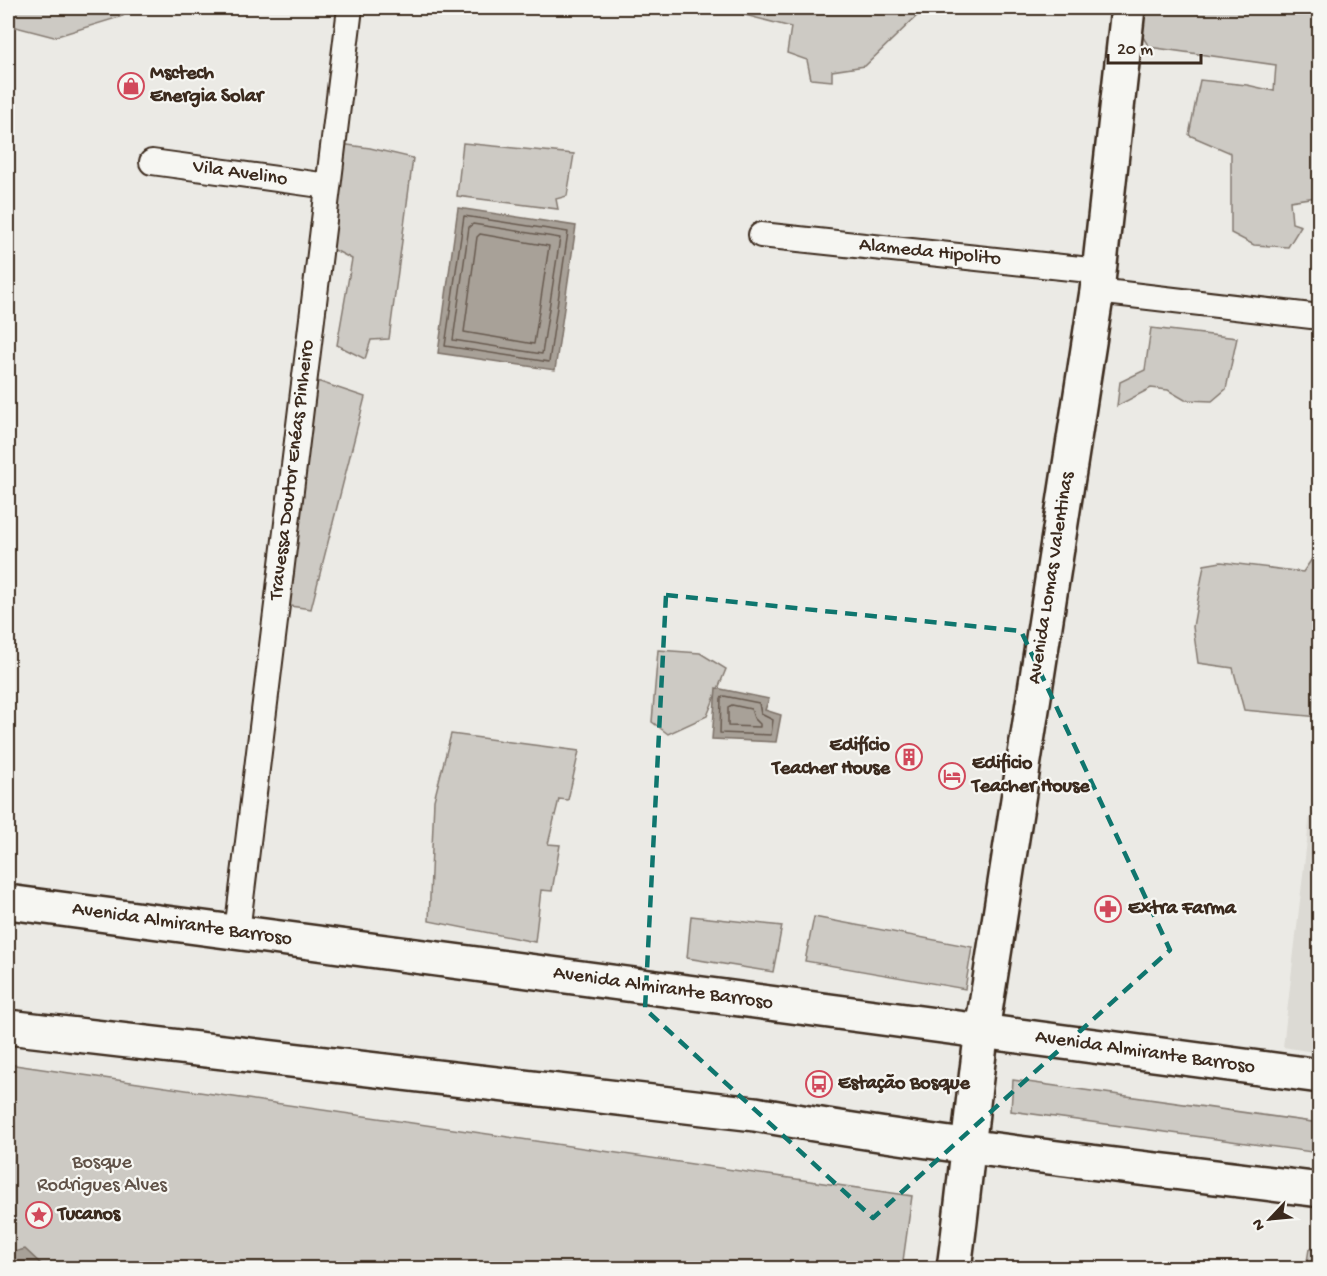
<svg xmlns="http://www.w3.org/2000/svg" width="1327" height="1276" viewBox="0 0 1327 1276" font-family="'Gochi Hand',sans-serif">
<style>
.built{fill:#dcdad4}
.green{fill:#cdcac4;stroke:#847a71;stroke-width:1.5}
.water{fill:#a8a198;stroke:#7c7167;stroke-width:1.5}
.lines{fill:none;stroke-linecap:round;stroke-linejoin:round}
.shore{stroke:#675a4f;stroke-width:1.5}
.street-casing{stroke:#3b2a1e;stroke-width:28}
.secondary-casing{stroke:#3b2a1e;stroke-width:38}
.highway-casing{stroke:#3b2a1e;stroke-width:38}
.street{stroke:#f6f6f2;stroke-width:24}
.secondary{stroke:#f6f6f2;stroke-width:33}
.highway{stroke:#f6f6f2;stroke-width:33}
.marked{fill:none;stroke:#0f766e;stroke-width:4.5;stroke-dasharray:12 8;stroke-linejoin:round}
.labels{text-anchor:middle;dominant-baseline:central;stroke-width:4.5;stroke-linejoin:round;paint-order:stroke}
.poi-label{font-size:20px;font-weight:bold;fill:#3b2a1e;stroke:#f6f6f2;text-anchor:start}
.street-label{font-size:20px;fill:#3b2a1e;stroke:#f6f6f2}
.park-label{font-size:20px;fill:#605248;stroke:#f6f6f2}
</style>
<rect width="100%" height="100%" fill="#ebeae5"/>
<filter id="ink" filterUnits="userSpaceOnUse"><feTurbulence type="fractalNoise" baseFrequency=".0167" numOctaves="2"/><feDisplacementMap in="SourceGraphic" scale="12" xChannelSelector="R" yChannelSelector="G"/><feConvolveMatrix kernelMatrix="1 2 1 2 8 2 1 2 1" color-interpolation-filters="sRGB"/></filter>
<g filter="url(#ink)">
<!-- built -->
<path class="built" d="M1319,737V1053L1283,1047Z"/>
<!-- green -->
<g class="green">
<path d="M8,8H127L123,16L54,37L8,25Z"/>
<path d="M743,8H946L922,11L865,66L832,71V81L811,79L807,60L787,53L791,27L741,14Z"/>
<path d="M1139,8H1319L1320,162H1318L1316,197L1290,201L1292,223L1301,226L1288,247L1254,245L1231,233V153L1189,135L1200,80L1247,85L1274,91L1276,65L1149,47L1137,27Z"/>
<path d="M463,143L574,154L567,196L556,199L558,209L457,196Z"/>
<path d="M340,144L370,148L413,158L389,339L371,340L365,359L337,345L352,259L331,248Z"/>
<path d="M1151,328L1237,338L1226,389L1212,401L1185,400L1168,390L1151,388L1117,406L1120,382L1145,370Z"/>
<path d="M311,379L365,397L311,609L283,605Z"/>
<path d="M1312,559L1320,562L1319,717L1244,710L1233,668L1198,663L1193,627L1204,565L1221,562L1303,572Z"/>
<path d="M658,650L700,653L726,669L707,716L668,734L652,722Z"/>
<path d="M451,734L579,751L568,800L559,799L548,844L560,845L552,891L541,890L535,942L429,921L434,800Z"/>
<path d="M691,916L782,926L773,972L687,958Z"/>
<path d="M814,917L972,947L965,989L805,961Z"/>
<path d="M8,1064L912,1196L902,1268H8Z"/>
<path d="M1013,1080L1319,1123V1153L1011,1111Z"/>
<path d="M1309,1249L1319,1250V1268H1306Z"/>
</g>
<!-- water -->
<g class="water">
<path d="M458,208L576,226L555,370L438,353Z"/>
<path d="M716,688L769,699L765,710L781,715L776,742L712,739Z"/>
<path d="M25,1249L41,1264L51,1268H8L12,1267L10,1253Z"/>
</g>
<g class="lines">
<!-- shore -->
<g class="shore">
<path d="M464,216L568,232L549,362L445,346Z"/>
<path d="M473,224L560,238L542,354L453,340L469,227Z"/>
<path d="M480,234L549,246L534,344L464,332L477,237Z"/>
<path d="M724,696L759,703L761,714L773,720L771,735L720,733L721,698Z"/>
<path d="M732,705L751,709L754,718L760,724V727L728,726V707Z"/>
</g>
<defs>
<g id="street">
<path d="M152,162L328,186"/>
<path d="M761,235L1099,271"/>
<path d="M1097,291L1320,317"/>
<path d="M237,932L350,8"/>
</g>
<path id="secondary" d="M954,1268C965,1189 971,1110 982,1031L1097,291L1128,8"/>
<g id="highway">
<path d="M8,902L1320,1076"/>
<path d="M8,1027L755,1114C942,1147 1131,1166 1320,1190"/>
</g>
</defs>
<!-- street casing -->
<use href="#street" class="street-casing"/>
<!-- secondary casing -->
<use href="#secondary" class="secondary-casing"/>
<!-- highway casing -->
<use href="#highway" class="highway-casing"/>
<!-- street -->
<use href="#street" class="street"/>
<!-- secondary -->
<use href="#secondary" class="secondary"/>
<!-- highway -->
<use href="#highway" class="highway"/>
</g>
</g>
<!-- marked area -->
<path class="marked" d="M666,595L1021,631L1170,950L873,1218L645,1009Z"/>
<!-- icons -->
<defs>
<symbol id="shop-ring" viewBox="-11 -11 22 22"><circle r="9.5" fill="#f6f6f2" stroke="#d1495b" stroke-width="1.5"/><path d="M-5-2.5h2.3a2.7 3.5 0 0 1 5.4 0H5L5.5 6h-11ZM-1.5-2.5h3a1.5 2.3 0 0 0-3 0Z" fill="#d1495b"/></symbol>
<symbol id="building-ring" viewBox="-11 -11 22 22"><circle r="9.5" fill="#f6f6f2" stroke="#d1495b" stroke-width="1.5"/><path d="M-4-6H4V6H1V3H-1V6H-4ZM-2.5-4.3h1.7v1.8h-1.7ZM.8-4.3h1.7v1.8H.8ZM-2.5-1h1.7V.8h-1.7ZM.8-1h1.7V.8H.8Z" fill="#d1495b"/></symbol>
<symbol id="hotel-ring" viewBox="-11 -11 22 22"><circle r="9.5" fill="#f6f6f2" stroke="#d1495b" stroke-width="1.5"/><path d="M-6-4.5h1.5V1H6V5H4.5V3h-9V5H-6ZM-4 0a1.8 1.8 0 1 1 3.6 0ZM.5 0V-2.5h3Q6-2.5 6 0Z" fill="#d1495b"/></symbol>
<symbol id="pharmacy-ring" viewBox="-11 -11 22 22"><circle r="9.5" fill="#f6f6f2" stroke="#d1495b" stroke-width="1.5"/><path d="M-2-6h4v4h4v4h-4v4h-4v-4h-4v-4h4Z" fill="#d1495b"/></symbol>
<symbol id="bus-ring" viewBox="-11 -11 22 22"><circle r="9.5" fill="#f6f6f2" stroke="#d1495b" stroke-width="1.5"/><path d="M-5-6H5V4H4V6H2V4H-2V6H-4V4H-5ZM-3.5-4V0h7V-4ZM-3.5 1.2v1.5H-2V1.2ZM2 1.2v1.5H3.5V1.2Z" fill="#d1495b"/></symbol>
<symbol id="sight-ring" viewBox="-11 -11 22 22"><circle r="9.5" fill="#f6f6f2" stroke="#d1495b" stroke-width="1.5"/><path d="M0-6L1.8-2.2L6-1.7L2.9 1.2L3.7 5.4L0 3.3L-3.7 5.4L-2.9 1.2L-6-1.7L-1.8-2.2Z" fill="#d1495b"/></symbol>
</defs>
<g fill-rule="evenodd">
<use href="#shop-ring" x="116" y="71" width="30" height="30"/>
<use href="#building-ring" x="894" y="742" width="30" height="30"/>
<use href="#hotel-ring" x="937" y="761" width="30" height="30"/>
<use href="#pharmacy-ring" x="1093" y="894" width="30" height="30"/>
<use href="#bus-ring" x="804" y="1069" width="30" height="30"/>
<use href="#sight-ring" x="24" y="1200" width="30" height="30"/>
</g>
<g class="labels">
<!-- poi labels -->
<g class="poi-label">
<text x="150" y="74">Msctech<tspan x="150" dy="23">Energia Solar</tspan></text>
<text x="890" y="746" text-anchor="end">Edifício<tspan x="890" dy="23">Teacher House</tspan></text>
<text x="972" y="764">Edificio<tspan x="972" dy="23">Teacher House</tspan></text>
<text x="1128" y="909">Extra Farma</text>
<text x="838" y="1084">Estação Bosque</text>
<text x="58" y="1215">Tucanos</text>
</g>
<!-- street labels -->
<g class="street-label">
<text transform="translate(240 174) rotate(8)">Vila Avelino</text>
<text transform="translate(930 253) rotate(6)">Alameda Hipolito</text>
<text transform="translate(293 470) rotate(-83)">Travessa Doutor Enéas Pinheiro</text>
<text transform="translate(1052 578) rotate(-81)">Avenida Lomas Valentinas</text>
<text transform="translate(182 925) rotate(8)">Avenida Almirante Barroso</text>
<text transform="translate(663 989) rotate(8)">Avenida Almirante Barroso</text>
<text transform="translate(1145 1053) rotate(8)">Avenida Almirante Barroso</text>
</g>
<!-- park labels -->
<g class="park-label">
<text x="102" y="1163">Bosque<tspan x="102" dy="23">Rodrigues Alves</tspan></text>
</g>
</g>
<!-- margin -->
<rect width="1327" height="1276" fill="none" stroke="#f6f6f2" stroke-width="30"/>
<rect x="15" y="15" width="1297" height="1246" fill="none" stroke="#3b2a1e" stroke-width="2" filter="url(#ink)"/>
<!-- north arrow -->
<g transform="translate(1270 1219) rotate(244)" stroke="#f6f6f2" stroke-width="4.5" paint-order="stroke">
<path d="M0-4.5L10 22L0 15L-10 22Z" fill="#3b2a1e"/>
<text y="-9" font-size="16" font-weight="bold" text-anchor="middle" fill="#3b2a1e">N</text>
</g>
<!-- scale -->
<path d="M1108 54v9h93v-9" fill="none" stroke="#3b2a1e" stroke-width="3"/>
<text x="1117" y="54" font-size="18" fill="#3b2a1e" stroke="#f6f6f2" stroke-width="4.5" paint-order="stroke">20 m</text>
</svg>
